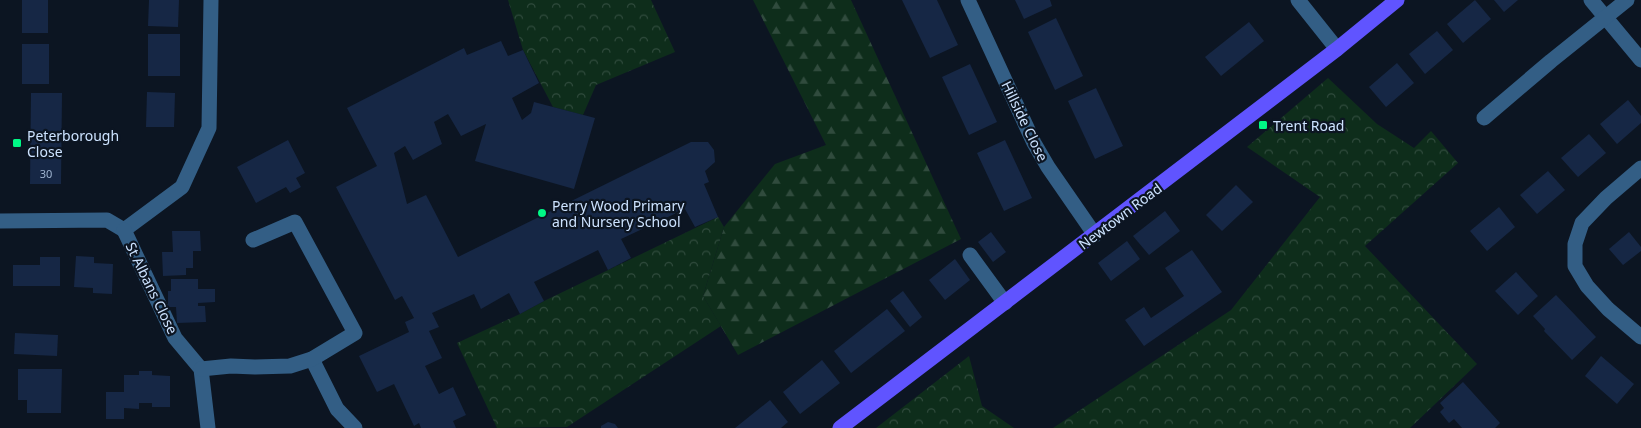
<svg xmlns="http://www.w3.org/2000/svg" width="1641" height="428" viewBox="0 0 1641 428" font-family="'Noto Sans',sans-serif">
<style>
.forest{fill:url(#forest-firs)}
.park{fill:url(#park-crowns)}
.building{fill:#162745}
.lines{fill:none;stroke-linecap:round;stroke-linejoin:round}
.minor{stroke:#335e85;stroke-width:15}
.major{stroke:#6054ff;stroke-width:15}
.poi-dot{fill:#00f886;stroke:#0c1522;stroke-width:2}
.labels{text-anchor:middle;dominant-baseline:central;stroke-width:4.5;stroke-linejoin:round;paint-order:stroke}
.number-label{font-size:11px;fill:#9fb4d0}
.street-label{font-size:14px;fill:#cde3ff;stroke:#0c1522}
.poi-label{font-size:14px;fill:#cde3ff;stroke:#0c1522;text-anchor:start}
</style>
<defs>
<pattern id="forest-firs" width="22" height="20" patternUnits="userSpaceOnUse" patternTransform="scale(1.25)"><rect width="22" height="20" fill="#0e2d1b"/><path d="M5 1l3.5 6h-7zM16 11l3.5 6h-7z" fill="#304b3d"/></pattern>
<pattern id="park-crowns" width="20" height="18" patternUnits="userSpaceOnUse" patternTransform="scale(1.25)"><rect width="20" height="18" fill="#0e2d1b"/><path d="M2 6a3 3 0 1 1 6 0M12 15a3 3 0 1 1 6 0" fill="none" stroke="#304b3d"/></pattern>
</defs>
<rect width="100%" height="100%" fill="#0c1522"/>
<!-- forest -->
<path class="forest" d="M753,0H851L961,239L738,355L703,296L724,227L775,164L826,145Z"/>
<!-- park -->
<g class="park">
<path d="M508,0H651L675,52L596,85L583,115L553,107L523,50Z"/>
<path d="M1328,78L1377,124L1414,148L1431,131L1458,163L1365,246L1477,364L1410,428H1053L1231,310L1320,197L1247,147Z"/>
<path d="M718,217L724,227L703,296L721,326L567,427L497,428L457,343L520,314L544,301Z"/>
<path d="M969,356L982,406L1014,428H876Z"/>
</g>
<!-- building -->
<g class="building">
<rect x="22" y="0" width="26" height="33"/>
<path d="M149,0H179L178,27L148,26Z"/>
<path d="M902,0H937L958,45L930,58Z"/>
<path d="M1015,0H1050L1052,6L1024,19Z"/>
<path d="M1475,0L1491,19L1463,43L1447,24Z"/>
<path d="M1494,0H1518L1504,12Z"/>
<path d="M1056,18L1083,76L1055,90L1028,32Z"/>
<path d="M1249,22L1264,41L1221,76L1205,57Z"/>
<path d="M1437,31L1453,50L1425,74L1409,54Z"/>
<rect x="148" y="34" width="32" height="42"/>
<path d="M501,41L508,56L523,50L539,83L512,98L522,120L531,113L534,102L595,118L574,189L475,161L486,124L461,136L448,114L434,122L442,144L413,160L405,146L394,153L407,204L426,195L458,257L691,142H708L714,150L715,162L705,171L709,182L704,184L718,217L695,227L685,209L621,239L631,258L608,270L598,250L534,282L544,301L520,314L509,293L481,309L474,294L432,313L439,327L429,331L442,358L425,366L439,394L453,387L466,415L453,421L456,428H421L419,423L414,426L394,384L377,392L359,356L409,332L405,322L414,318L402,296L395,300L336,187L377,166L347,108L464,48L467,55Z"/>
<rect x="22" y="44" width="27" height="40"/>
<path d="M1397,63L1414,83L1386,107L1369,87Z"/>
<path d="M970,64L997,122L969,135L942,77Z"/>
<path d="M1096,88L1123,146L1095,159L1068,101Z"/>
<path d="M147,92L175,93L174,127H146Z"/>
<path d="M31,93H62L61,184H30Z"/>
<path d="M1628,100L1641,116V123L1617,144L1600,124Z"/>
<path d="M1589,134L1606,153L1578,177L1561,158Z"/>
<path d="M288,140L305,173L296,178L301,187L290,193L286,187L256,203L237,167Z"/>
<path d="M1005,140L1032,198L1004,211L977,153Z"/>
<path d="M1548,171L1565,190L1537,214L1520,195Z"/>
<path d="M1236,185L1253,202L1222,231L1206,215Z"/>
<path d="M1499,207L1515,227L1487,251L1470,231Z"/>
<path d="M1165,211L1180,231L1149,255L1133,236Z"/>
<path d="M172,231H200L201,251H193V268H186V275L163,276L162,252H173Z"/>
<path d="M991,232L1006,252L993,262L978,242Z"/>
<path d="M1629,232L1641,247V251L1623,265L1609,249Z"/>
<path d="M1127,241L1140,259L1111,281L1098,263Z"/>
<path d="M1192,250L1222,292L1144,346L1125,320L1144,307L1151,318L1184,296L1165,268Z"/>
<path d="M76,256L94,257V263L113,264L112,294L93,293V288L74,287Z"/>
<path d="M40,257H60V286H13V265H40Z"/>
<path d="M955,259L970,280L945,300L929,280Z"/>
<path d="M1516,272L1538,296L1518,315L1495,291Z"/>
<path d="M171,279H198V289H215V302L198,303V306H205L206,322L177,323L176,307H168V291H171Z"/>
<path d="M903,291L922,317L910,327L890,301Z"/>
<path d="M1556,295L1596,337L1572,360L1544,331L1545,329L1533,316Z"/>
<path d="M887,309L905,331L851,373L834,351Z"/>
<path d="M15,333L58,335L57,356L14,354Z"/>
<path d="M1601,356L1634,384L1617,404L1585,376Z"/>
<path d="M822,360L840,383L800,414L783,392Z"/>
<path d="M18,369H62L61,413H27V400H18Z"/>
<path d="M139,371H152V375L170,376V407H152V403H139V409L124,408V419H106V392H124V375H139Z"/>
<path d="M1463,382L1500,423L1495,428H1462L1454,419L1449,423L1440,412L1444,408L1440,403Z"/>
<path d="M770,400L788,422L781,428H735Z"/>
<path d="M608,422L615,424L618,428H601V426Z"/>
</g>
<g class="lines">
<!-- minor -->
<g class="minor">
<path d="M968,0L1034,143L1048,167L1095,235"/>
<path d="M1298,0L1337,49"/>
<path d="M1591,0L1641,60"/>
<path d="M1484,118L1551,61L1627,0"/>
<path d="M1641,168L1606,198L1582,223L1575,244V266L1587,286L1608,309L1641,337"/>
<path d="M0,221L107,220L124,230L182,187L209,128L211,0"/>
<path d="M124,230L175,338L201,369L208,428"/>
<path d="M970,255L1005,303"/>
<path d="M312,359L337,409L355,428"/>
<path d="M201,369L231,366L255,367L290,366L312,359L355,333L295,222L253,240"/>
</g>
<!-- major -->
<path class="major" d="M840,428L1337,49L1397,0"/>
</g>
<!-- markers -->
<g class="poi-dot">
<rect x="1258" y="120" width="10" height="10" rx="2.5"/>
<rect x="12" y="138" width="10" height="10" rx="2.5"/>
<circle cx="542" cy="213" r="5"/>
</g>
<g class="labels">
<!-- number labels -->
<g class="number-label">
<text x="46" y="173">30</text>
</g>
<!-- street labels -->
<g class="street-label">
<text transform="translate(1025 121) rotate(64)">Hillside Close</text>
<text transform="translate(1120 216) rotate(-37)">Newtown Road</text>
<text transform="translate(152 288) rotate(64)">St Albans Close</text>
</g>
<!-- poi labels -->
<g class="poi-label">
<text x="1273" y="125">Trent Road</text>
<text x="27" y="135">Peterborough<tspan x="27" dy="16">Close</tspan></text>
<text x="552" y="205">Perry Wood Primary<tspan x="552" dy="16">and Nursery School</tspan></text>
</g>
</g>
</svg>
